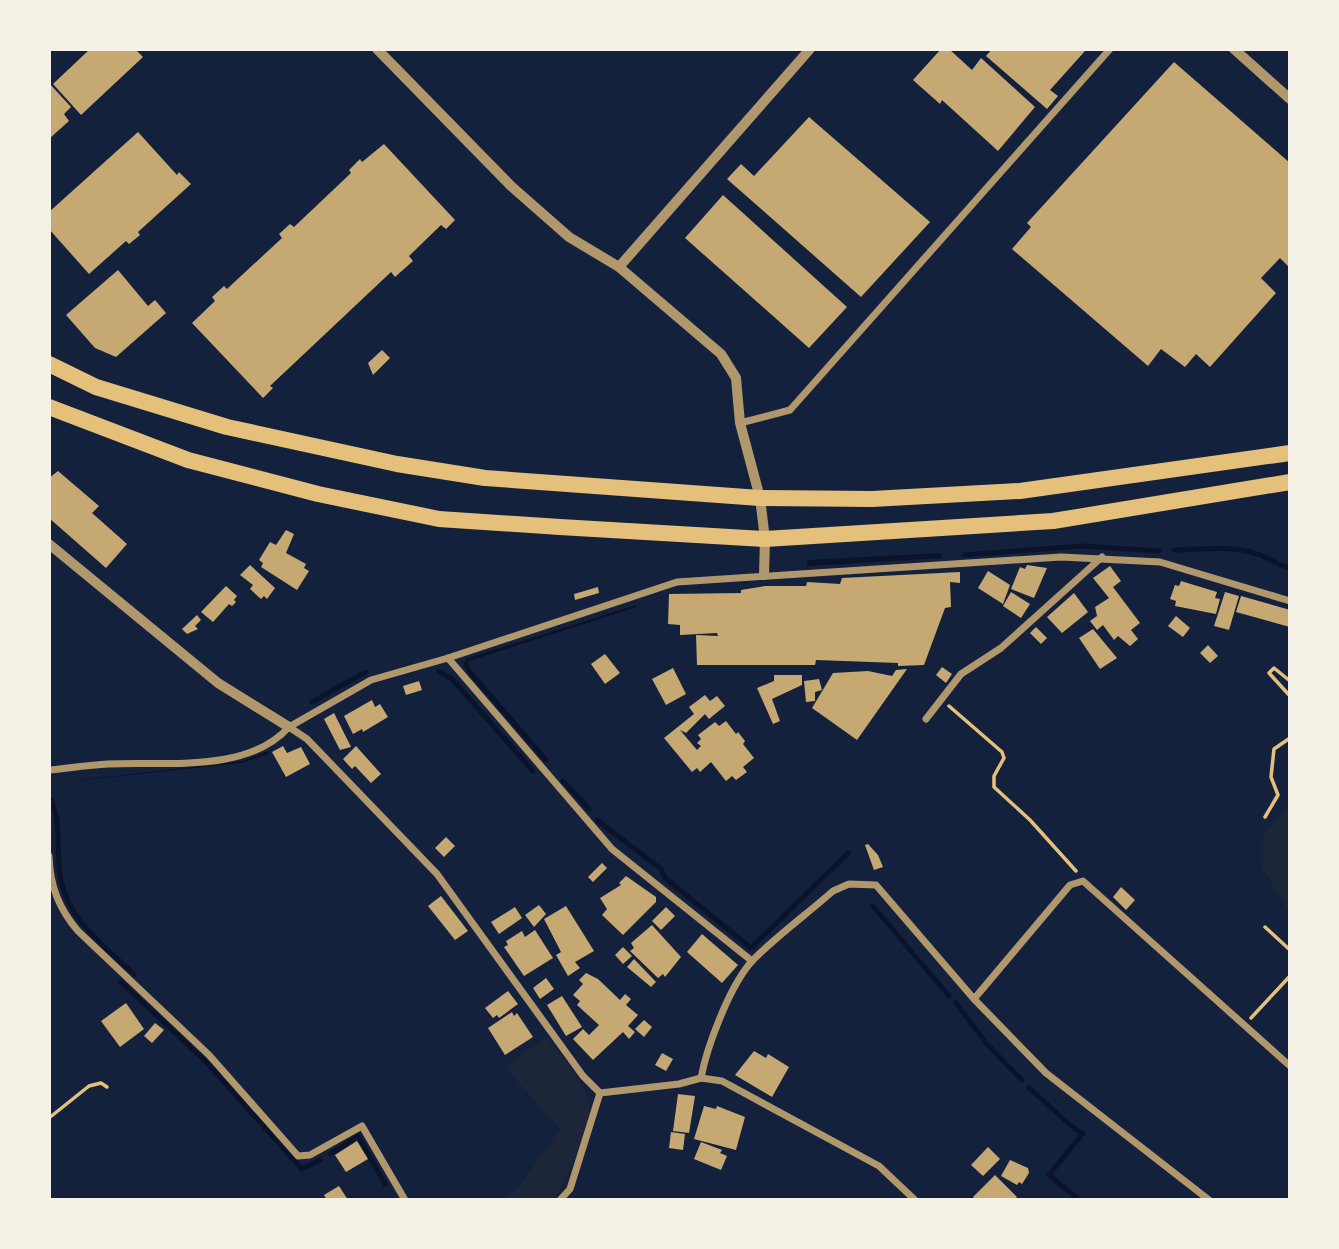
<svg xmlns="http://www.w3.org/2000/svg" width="1339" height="1249" viewBox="0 0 1339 1249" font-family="'DM Sans',sans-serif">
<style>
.green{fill:#1d2539}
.water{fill:#0b132b}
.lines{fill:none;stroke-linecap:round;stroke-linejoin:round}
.stream{stroke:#0b132b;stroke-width:5}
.building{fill:#c6a872}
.path{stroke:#e5c07b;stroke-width:3.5}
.minor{stroke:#b1986c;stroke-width:7}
.tertiary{stroke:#b1986c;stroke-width:10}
.trunk{stroke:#e5c07b;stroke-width:16}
</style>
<rect width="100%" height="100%" fill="#14213d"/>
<!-- green -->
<g class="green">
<path d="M1290,804V913L1263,869V836Z"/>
<path d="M547,1037C560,1056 583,1080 589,1102C595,1123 565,1181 554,1200H506L518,1188L560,1129L505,1067Z"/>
</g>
<!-- water -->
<g class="water">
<path d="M940,553L942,558L807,566V560Z"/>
<path d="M636,605L637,607L466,662L465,659Z"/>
<path d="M268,751L269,754L242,763L55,783L242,761Z"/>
</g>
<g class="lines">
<!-- stream -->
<g class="stream">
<path d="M1174,550C1200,550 1228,545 1254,553C1267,556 1276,565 1290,568"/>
<path d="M964,555L1081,546L1159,551"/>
<path d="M466,664L469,671L546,760"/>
<path d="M439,672L452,679L533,771"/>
<path d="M312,702L366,672"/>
<path d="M563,781L589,809"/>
<path d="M51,800C62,825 56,848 60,875C66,918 104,946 134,974"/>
<path d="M597,820L661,869L665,878L751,948L848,853"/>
<path d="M873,906L949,996"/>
<path d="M121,982L207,1063L302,1169L320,1160"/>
<path d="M956,1003L986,1043L1022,1080"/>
<path d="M1029,1088L1076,1130L1083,1133L1049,1175L1079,1200"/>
<path d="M330,1154L358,1136L385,1184"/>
</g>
</g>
<!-- building -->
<g class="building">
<path d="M90,49H135L143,57L81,115L53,84Z"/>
<path d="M941,49H949L972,70L981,58L1035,107L998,151L942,100L940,104L913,80Z"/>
<path d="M992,49H1083L1085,51L1050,90L1058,96L1047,109L986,56Z"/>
<path d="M1174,62L1290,163V268L1280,258L1261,278L1276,293L1210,367L1196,354L1185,367L1161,349L1148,366L1012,249L1031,227L1027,223Z"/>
<path d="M49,83L71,107L64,114L69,121L49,139Z"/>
<path d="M809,117L930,222L861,297L727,179L741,164L754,176Z"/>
<path d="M138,132L177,175L179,172L191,184L138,232L140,235L129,244L126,241L89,274L49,229V212Z"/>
<path d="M384,144L455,220L446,229L441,225L409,256L413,261L395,277L391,272L270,386L273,388L263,398L192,323L215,301L212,297L224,286L227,289L282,238L279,234L290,224L294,227L351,173L349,170L360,159L362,162Z"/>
<path d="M723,195L847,307L809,348L685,238Z"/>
<path d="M118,270L148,306L155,300L166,313L116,357L95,348L66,315Z"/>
<path d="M382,350L390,358L373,375L368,363Z"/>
<path d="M58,471L99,506L92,513L127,544L106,568L49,518V478Z"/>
<path d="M286,530L294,534L286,553L306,564L304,568L309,571L297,590L261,567L263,563L259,560L270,542L276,545Z"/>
<path d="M250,565L275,588L267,599L264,596L261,599L250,589L253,585L240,575Z"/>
<path d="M1027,565L1047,568L1034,598L1011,589L1020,567L1025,569Z"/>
<path d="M1110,566L1121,581L1113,587L1140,623L1131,630L1138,639L1130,646L1118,636L1114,640L1103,625L1097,630L1090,621L1097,616L1095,607L1109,598L1093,578Z"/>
<path d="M988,571L1010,585L1003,604L978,588Z"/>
<path d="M960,572V583L950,582L951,607L945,608L924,665L898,666V663L816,660L815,665H697L696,635L718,636L717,633L680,635V625L668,624L669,594L741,593V590L765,586H806L807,582L840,584L842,578Z"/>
<path d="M1181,581L1217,592L1215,598L1220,599L1216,614L1175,606L1176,601L1170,599L1175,585L1179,586Z"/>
<path d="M226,586L237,596L234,600L236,602L232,606L229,604L213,622L201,612Z"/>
<path d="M598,587L599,593L575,600L574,594Z"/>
<path d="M1011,592L1030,604L1021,618L1003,606Z"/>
<path d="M1225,592L1239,596L1229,630L1214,626Z"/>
<path d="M1074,593L1088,612L1062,633L1047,617Z"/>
<path d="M1241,596L1290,610V627L1236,612Z"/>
<path d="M197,615L201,620L195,626L198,629L187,634L182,629Z"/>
<path d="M1176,616L1190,628L1183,637L1168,626Z"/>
<path d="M1036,627L1047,638L1041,644L1030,633Z"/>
<path d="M1093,629L1117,658L1100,669L1079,638Z"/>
<path d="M1208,645L1218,656L1210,663L1200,653Z"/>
<path d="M605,654L620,673L605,684L591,664Z"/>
<path d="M942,667L952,674L946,683L936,675Z"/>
<path d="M673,668L686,694L666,705L652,679Z"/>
<path d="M907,669L857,740L812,708L833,673L868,671L892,676L896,670Z"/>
<path d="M774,675H802V685L772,699L780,721L773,724L757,688L774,681Z"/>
<path d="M819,679L822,690L815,692V701L806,702L804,681Z"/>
<path d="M419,681L422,690L406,695L403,686Z"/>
<path d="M705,695L710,701L717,696L725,706L709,719L705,714L686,733L680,730L697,750L701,746L697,743L701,739L698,735L715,722L719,726L726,721L736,734L738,732L745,741L743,744L754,758L743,767L747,772L736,780L732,776L726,781L711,762L700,772L697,768L692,772L664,738L694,714L689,707Z"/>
<path d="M372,700L375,707L380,704L388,717L363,732L362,729L353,734L344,716Z"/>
<path d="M334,713L351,747L340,750L324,719Z"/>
<path d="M283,746L287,753L301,747L310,764L286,777L272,752Z"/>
<path d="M356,746L381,774L371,783L355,766L352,769L343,759Z"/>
<path d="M446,837L455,846L444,857L435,848Z"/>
<path d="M868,844L878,855L883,867L874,870L865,845Z"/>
<path d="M602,863L607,868L593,882L588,877Z"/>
<path d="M626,876L656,897V902L623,935L602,915L607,909L600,898L621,885L619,883Z"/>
<path d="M1121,887L1135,900L1126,910L1113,897Z"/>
<path d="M441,896L468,931L455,940L428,906Z"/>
<path d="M539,905L546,914L534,927L525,915Z"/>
<path d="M566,906L594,951L575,962L580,968L568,976L556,955L561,952L544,919Z"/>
<path d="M515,907L522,918L499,934L491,922Z"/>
<path d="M666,907L675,916L661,930L652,921Z"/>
<path d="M652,925L681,957L665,977L663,974L658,978L630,951L634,948L631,943Z"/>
<path d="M535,930L553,958L524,976L504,947L508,945L506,941L522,931L525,937Z"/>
<path d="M702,934L738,965L722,983L687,952Z"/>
<path d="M623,947L632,956L623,964L615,955Z"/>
<path d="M634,959L656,982L651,987L627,967Z"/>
<path d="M586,973L598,979L620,1000L625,994L631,999L626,1005L638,1015L628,1026L635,1032L629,1039L623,1032L593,1060L573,1039L583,1029L589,1035L599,1025L577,1005L580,1001L573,995L583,984L579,980Z"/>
<path d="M546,978L554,989L540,999L533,988Z"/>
<path d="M508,991L518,1004L499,1018L497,1015L493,1018L485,1008Z"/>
<path d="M562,996L582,1027L566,1036L547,1005Z"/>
<path d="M126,1003L144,1029L120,1047L101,1021Z"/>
<path d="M512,1012L514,1016L517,1013L533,1037L505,1055L488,1028Z"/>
<path d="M644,1020L652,1027L644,1037L635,1029Z"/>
<path d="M155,1023L164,1030L152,1043L144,1036Z"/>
<path d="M754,1051L766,1058L768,1054L789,1067L772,1097L735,1075Z"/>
<path d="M662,1053L673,1059L666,1071L655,1065Z"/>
<path d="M678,1094L695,1096L689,1133L673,1131Z"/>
<path d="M704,1106L716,1109L717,1106L745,1117L736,1150L694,1139Z"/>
<path d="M671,1132L685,1134L683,1150L669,1148Z"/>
<path d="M357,1141L368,1159L346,1172L335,1155Z"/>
<path d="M701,1142L722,1150L720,1153L727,1156L721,1170L694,1159Z"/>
<path d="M988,1147L1000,1159L983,1176L971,1165Z"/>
<path d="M1010,1160L1028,1168L1029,1173L1022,1184L1019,1182L1017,1185L1001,1176Z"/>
<path d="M995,1175L1017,1197L1014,1200H976L973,1197Z"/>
<path d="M339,1186L348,1200H327L324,1195Z"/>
</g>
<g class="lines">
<!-- path -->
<g class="path">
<path d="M1290,681L1274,668L1269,673L1290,696"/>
<path d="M949,706L1002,752L1004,758L994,776V787L1030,820L1076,871"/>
<path d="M1265,817L1278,795L1271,777L1274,749L1290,738"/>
<path d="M1265,927L1290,950"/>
<path d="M1251,1018L1290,976"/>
<path d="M49,1118L89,1086L101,1083L107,1087"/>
</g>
<!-- minor -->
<g class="minor">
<path d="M740,423L790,410L1110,49"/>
<path d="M448,658L612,849L752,961"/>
<path d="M926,719L961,674L1001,648L1102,557"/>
<path d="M289,727L307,739L437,874L583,1076L600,1093"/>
<path d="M49,770C69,768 89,765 108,764C164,761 247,774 289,727L371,680L448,658L677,582L1061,557L1160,562L1290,601"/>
<path d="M49,856C50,886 59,909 78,931L209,1055L298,1156L310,1155L362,1126L405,1200"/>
<path d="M974,999L1070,885L1083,881L1290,1066"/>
<path d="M701,1078C707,1046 731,982 754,959C778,935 807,914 833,891L849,884L876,885L974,999L1046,1073L1209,1200"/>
<path d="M600,1093L679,1084L701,1078L722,1081L879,1166L915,1200"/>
<path d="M560,1200L570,1189L600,1093"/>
</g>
<!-- tertiary -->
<g class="tertiary">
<path d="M377,49L511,186L569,237L619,267L810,49"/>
<path d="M1234,49L1290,99"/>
<path d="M619,267L721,354L736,378L740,423L760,498L765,539L764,575"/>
<path d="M49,544L218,683L289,727"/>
</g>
<!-- trunk -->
<g class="trunk">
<path d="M49,364L96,387L227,427L397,464L485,478L760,498L872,499L1020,491L1290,453"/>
<path d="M49,407L188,460L318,494L439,519L560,527L765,539L1053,521L1290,482"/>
</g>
</g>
<!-- border -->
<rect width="1339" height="1249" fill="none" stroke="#f6f1e7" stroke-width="102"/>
</svg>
